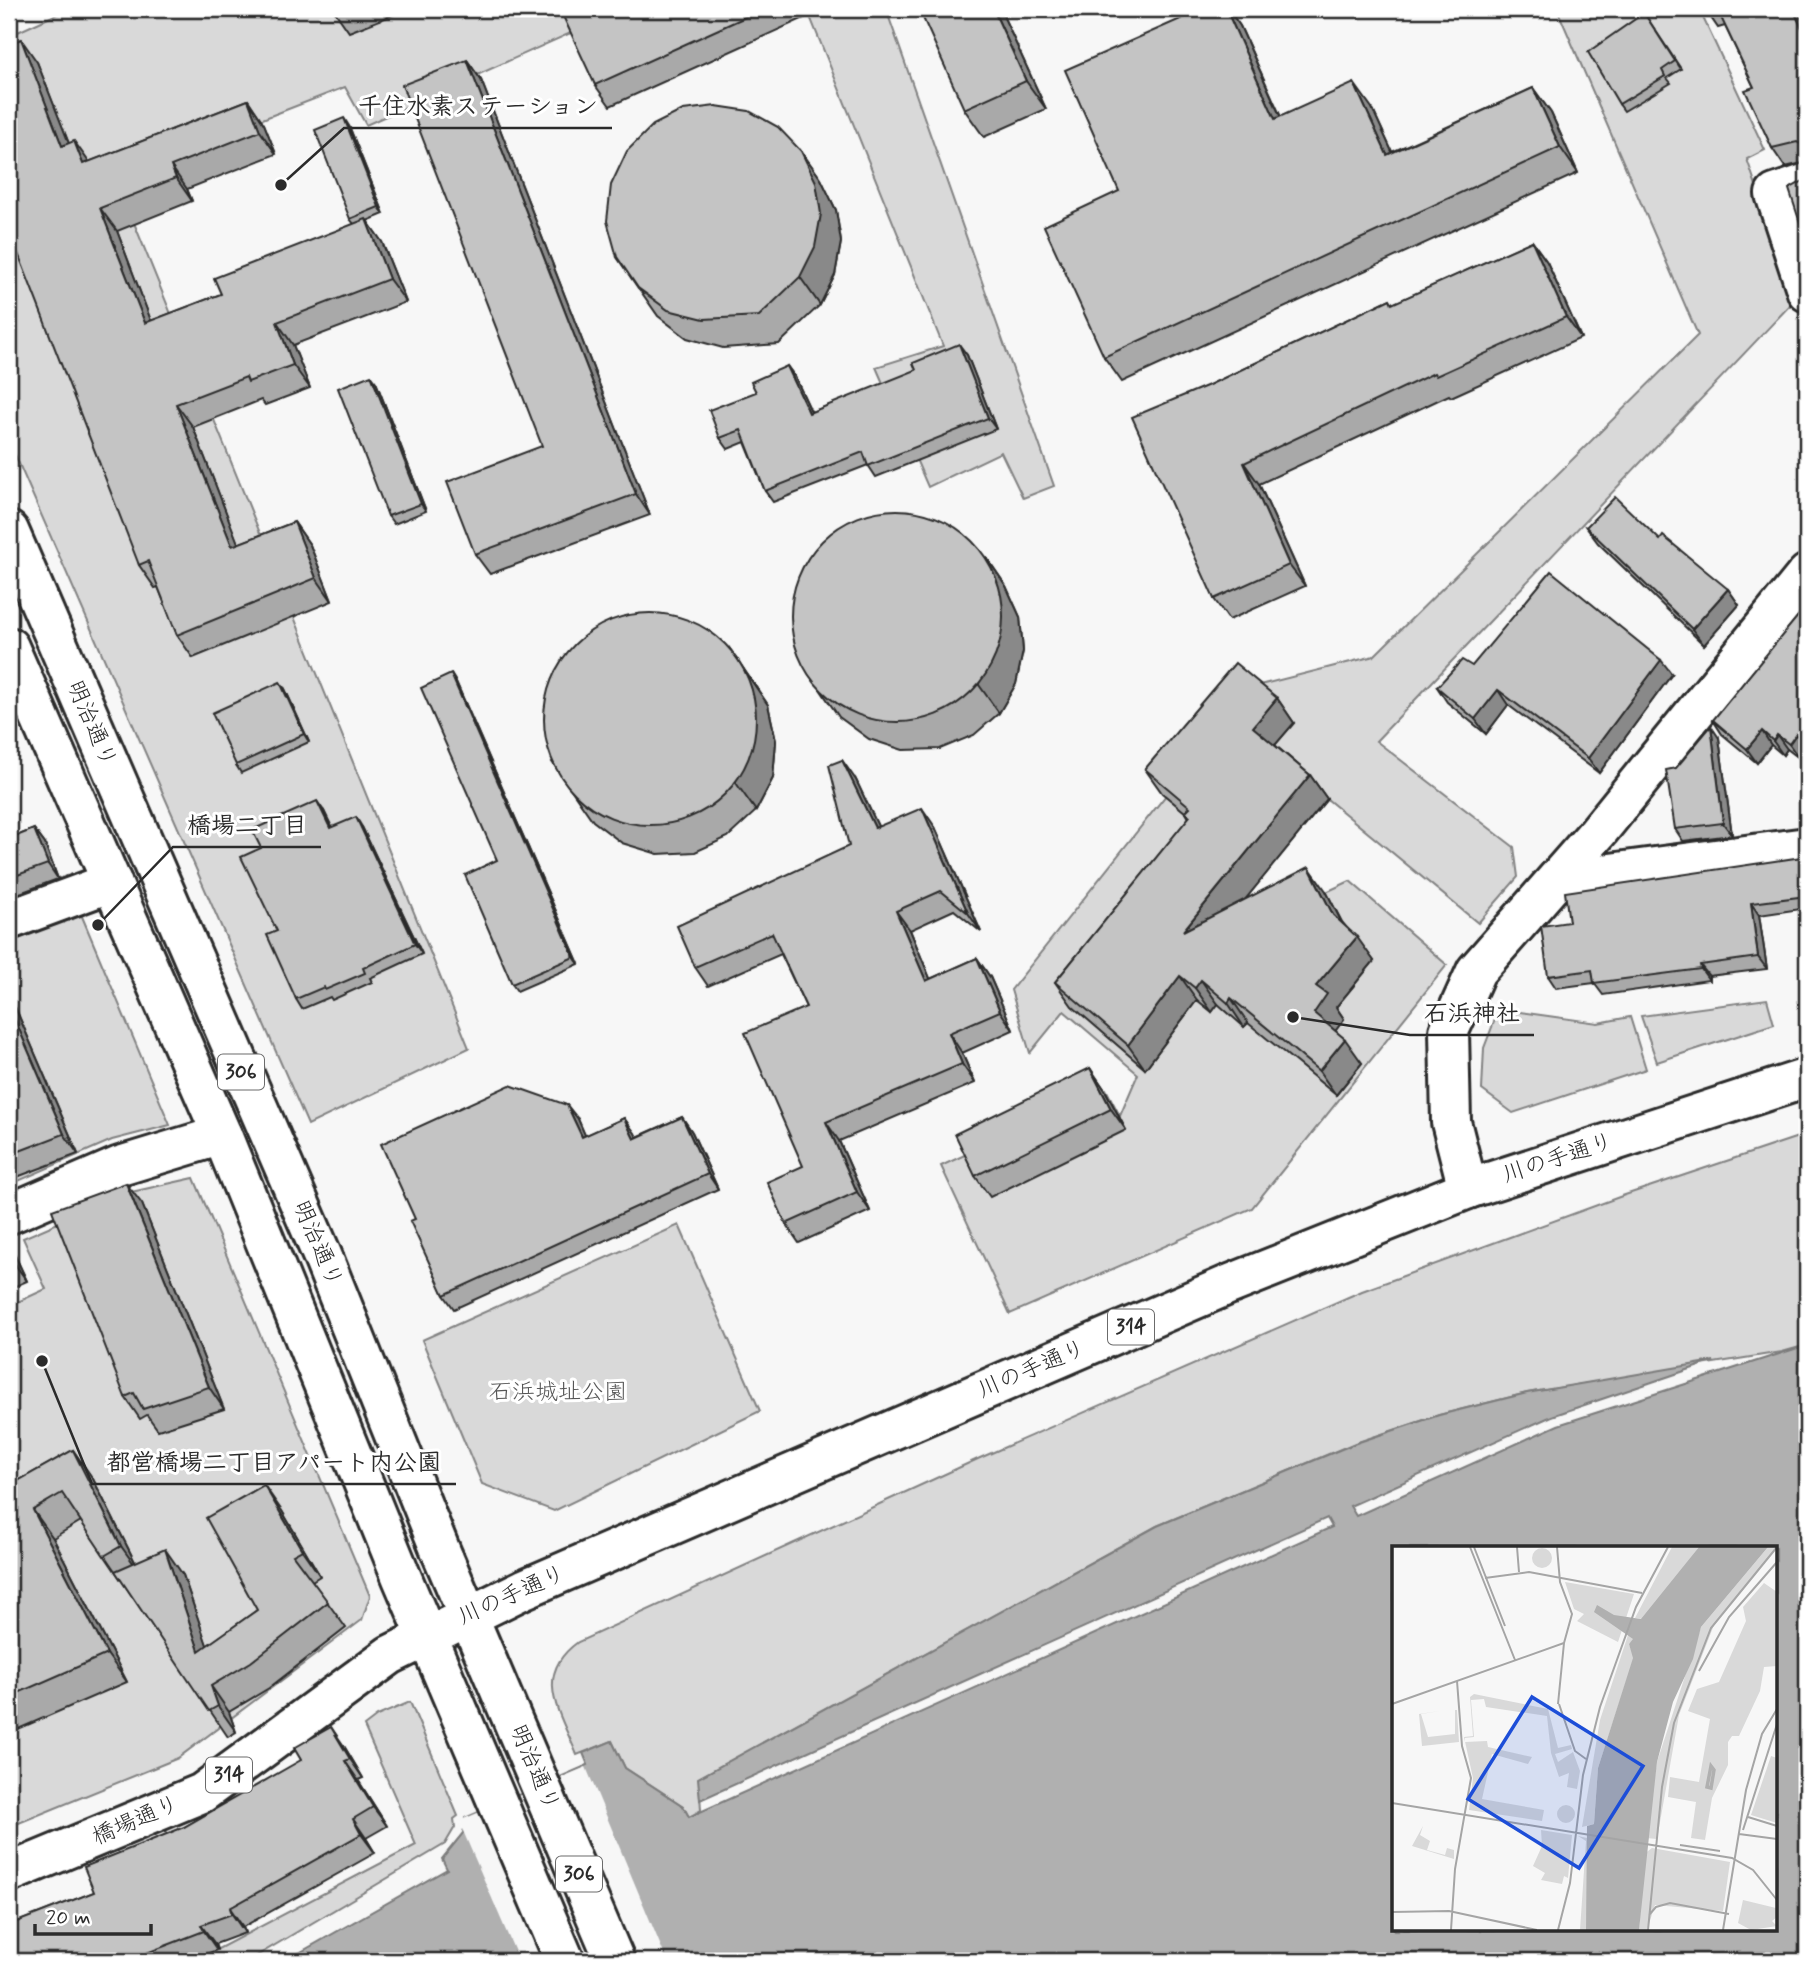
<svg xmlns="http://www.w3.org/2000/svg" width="1816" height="1970" viewBox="0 0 1816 1970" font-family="Mynerve,'Klee One',sans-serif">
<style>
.green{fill:#d9d9d9;stroke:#828282;stroke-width:2}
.water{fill:#b0b0b0;stroke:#7b7b7b;stroke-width:2;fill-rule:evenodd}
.pier{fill:#f7f7f7}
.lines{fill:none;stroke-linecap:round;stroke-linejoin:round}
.street-casing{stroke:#2b2b2b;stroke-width:44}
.secondary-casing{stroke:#2b2b2b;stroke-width:44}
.primary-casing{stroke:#2b2b2b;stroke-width:44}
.street{stroke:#fff;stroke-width:38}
.secondary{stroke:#fff;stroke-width:38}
.primary{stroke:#fff;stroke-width:38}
.wall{fill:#a9a9a9;stroke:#2b2b2b;stroke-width:2}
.shaded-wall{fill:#898989;stroke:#2b2b2b;stroke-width:2}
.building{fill:#c4c4c4;stroke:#2b2b2b;stroke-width:2}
.labels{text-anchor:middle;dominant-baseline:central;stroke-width:6;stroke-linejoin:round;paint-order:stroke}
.shield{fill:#fff;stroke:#6b6b6b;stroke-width:2}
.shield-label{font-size:21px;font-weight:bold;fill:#2b2b2b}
.street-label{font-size:23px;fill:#2b2b2b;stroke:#fff}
.park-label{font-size:23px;fill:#565656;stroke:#fff}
.inset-river{fill:none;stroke:#b0b0b0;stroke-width:3.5}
.inset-road{fill:none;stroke:#a5a5a5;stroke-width:2}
.view{fill:#1d4ed8;fill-opacity:0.15;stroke:#1d4ed8;stroke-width:3.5}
.inset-edge{fill:none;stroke:#2b2b2b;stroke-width:3.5}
.leader{fill:none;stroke:#2b2b2b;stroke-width:2.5}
.callout-dot{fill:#2b2b2b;stroke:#fff;stroke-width:2.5}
.callout-label{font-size:24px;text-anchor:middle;font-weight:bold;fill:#2b2b2b;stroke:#fff;stroke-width:6;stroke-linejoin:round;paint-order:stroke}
</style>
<rect width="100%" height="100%" fill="#f7f7f7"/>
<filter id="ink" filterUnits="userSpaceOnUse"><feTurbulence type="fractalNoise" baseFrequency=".0143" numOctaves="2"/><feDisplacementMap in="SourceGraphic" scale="14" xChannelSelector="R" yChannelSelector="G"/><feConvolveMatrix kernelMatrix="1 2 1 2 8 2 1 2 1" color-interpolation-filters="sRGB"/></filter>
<g filter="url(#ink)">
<!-- green -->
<g class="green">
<path d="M68,9H624L366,125L345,87L115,176L469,1048L308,1125L9,441V36Z"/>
<path d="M807,9H886L1054,486L1023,498L1001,452L928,487L876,367L943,346Z"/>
<path d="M1557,9H1699L1765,150L1747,159L1795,300L1376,741L1514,847L1518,877L1478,923L1271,753L1192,852L1258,906L1261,922L1350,881L1447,965L1252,1208L1010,1314L941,1166L1106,1089L1120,1116L1138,1074L1064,1011L1030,1053L1011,990L1252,687L1374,656L1698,335Z"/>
<path d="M81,914L170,1125L112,1140L9,1185V942Z"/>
<path d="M1767,999L1774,1024L1657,1062L1641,1016Z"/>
<path d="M1499,1009L1598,1023L1630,1017L1646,1069L1513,1113L1482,1090L1484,1048Z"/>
<path d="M1807,1134V1345L1782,1352L1527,1393L1439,1415L1355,1443L1157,1526L699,1778L701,1810L689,1817L683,1806L625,1768L612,1741L577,1755C560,1713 532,1675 578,1642L980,1458L1362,1291L1622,1196Z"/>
<path d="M194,1178L370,1596L362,1620L178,1758L9,1827V1306L46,1289L23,1238L127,1193Z"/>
<path d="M679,1225L760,1411L554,1511L482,1484L422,1340Z"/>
<path d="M410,1702L458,1816L454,1819L455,1827L445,1844L248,1961H195L416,1845L364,1726L377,1716Z"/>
</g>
<!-- water -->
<path class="water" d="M1807,1345V1961H285L447,1869L442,1859L463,1833L465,1818L588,1765L583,1753L612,1741L625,1768L683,1806L689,1817L1332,1527L1327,1518L700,1800L698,1778L1157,1526L1356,1443L1439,1415L1527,1393L1714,1361L1552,1416L1350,1506L1356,1516L1558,1425ZM1394,1548H1776V1930H1394Z"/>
<!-- pier -->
<path class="pier" d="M586,1767L667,1961H519L460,1824L461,1820Z"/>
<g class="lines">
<defs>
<g id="street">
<path d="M1807,183L1775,194L1807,292"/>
<path d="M1557,880L1807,847"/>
<path d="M9,920L112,882"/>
<path d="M9,1214L120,1166L222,1135"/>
</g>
<path id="secondary" d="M1468,1189L1451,1122L1449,1031L1476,971L1597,833L1807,574"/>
<g id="primary">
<path d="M9,531L322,1255L441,1552L615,1961"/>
<path d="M9,647L222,1135L402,1578L565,1961"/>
<path d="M9,1873L202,1793L390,1655L524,1589L1228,1285L1468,1189L1807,1078"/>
</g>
</defs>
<!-- street casing -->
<use href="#street" class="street-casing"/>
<!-- secondary casing -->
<use href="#secondary" class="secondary-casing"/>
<!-- primary casing -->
<use href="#primary" class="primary-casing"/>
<!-- street -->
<use href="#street" class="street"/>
<!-- secondary -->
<use href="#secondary" class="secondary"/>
<!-- primary -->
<use href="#primary" class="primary"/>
</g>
<!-- wall -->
<g class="wall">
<path d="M333,9H408L349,32Z"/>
<path d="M573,9H824L610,106L595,85Z"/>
<path d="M1000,9L1046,109L984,137L964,109Z"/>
<path d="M1203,9H1228L1240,26L1281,117L1372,108L1392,152L1533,88L1551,113L1578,173L1122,382L1104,357L1119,191Z"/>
<path d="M1705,9H1797L1807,31V162L1785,167L1772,148L1754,87L1725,26L1718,28Z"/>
<path d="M1644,13L1681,69L1667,78L1671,83L1624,111L1619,104Z"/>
<path d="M467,60L481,80L650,515L490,574L475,554L542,446Z"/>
<path d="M37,62L69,144L89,162L248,100L264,124L276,154L187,189L192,201L117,231L151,321L221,294L354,224L350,219L349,126L384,214L367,221L382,242L406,302L293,345L310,388L265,405L261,400L193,427L238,544L294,522L310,545L332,601L193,658L177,635L158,587L155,588L139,565Z"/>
<path d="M801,151L821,179L836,210L841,242L835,275L820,305L779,344L723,348L687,338L658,316L617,257Z"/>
<path d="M1532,241L1547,262L1581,338L1451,397L1449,395L1259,484L1305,586L1229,620L1214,599L1209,385L1390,299L1393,304Z"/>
<path d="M967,355L996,429L876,477L868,465L773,502L765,491L745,442L728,449L720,438L756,392L787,366L795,377L811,412Z"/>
<path d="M376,382L426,511L394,524L388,516Z"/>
<path d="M1586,527L1728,589L1739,605L1704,645L1598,543Z"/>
<path d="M987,558L1006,586L1020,617L1023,651L1016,684L999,713L974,735L940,749L903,750L869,739L839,717L820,689Z"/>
<path d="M1807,605V749L1806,748L1799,758L1787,749L1783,755L1771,745L1757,763L1722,734L1713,720Z"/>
<path d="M730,649L768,705L776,741L773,778L756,811L728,837L695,852L658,854L622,843L593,821L552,762Z"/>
<path d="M1672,674L1599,773L1508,705L1486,734L1447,702L1437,687Z"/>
<path d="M456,682L579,964L517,991L512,984L497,860Z"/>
<path d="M285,689L309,742L241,773L236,765Z"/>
<path d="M1277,698L1294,723L1275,745L1310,775L1327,799L1245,899L1326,891L1342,922L1374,961L1336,1007L1344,1019L1335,1031L1362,1063L1336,1095L1248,1023L1244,1027L1218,1004L1212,1012L1197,1000L1145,1069L1072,1006L1055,982L1189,818L1186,813L1162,793L1145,769Z"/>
<path d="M1719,738L1732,835L1683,841L1675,829Z"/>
<path d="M856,780L878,827H935L981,932L954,910L910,930L930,979L977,958L990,977L1013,1030L962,1053L975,1083L839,1141L870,1211L799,1243L786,1224L803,1166L806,1007L781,954L708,986L695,967L849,846Z"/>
<path d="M324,811L332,827H362L422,954L370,978L372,982L332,1000L330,997L302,1009L296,999L277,931L261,848Z"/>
<path d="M34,829L45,844L58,879L9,897V839Z"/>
<path d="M1807,865V908L1759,915L1767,969L1709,976V980L1603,995L1594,983L1556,988L1548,976L1569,922Z"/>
<path d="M9,993L78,1154L9,1180Z"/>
<path d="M1090,1068L1105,1090L1126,1130L990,1197L975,1176Z"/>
<path d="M682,1117L692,1132L718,1189L454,1309L444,1295L415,1219L578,1119L585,1136L624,1118L637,1137Z"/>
<path d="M142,1204L224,1409L158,1430L147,1415L140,1419L125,1397Z"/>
<path d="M9,1243L27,1281L9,1289Z"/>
<path d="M73,1450L93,1479L135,1562L183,1575L207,1646L257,1610L282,1511L320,1576L312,1581L346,1628L269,1688L229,1712L236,1732L228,1737L81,1521L53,1538L127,1682L9,1733V1486Z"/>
<path d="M344,1746L363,1778L358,1780L387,1826L366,1838L375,1853L243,1927L245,1933L215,1944L217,1950L187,1961H9V1921L10,1925L94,1892L184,1827Z"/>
</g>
<!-- shaded-wall -->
<g class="shaded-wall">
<path d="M993,9H1000L1046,109L1026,81Z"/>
<path d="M1226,9H1228L1240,26L1293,145L1275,119Z"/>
<path d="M1793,9H1797L1807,31V39Z"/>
<path d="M21,39L37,62L79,169L62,146Z"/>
<path d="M467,60L481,80L650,515L636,494Z"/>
<path d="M1354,83L1372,108L1405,180L1387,155Z"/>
<path d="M1533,88L1551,113L1578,173L1560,147Z"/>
<path d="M248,100L264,124L276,154L260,131Z"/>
<path d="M344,118L349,126L384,214L379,207Z"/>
<path d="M74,141L91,165L83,164Z"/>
<path d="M801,151L821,179L836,210L841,242L835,275L820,305L800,277Z"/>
<path d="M171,166L187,189L192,201L176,178Z"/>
<path d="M100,208L117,231L161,347L145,323Z"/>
<path d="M366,219L382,242L406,302L389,279Z"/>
<path d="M1532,241L1547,262L1581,338L1566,317Z"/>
<path d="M277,322L293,345L310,388L293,365Z"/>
<path d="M959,344L967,355L996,429L988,418Z"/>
<path d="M787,366L795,377L817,424L809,413Z"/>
<path d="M371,375L376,382L426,511L421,504Z"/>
<path d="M176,404L193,427L248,569L232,546Z"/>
<path d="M1244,463L1259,484L1305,586L1289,565Z"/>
<path d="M294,522L310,545L332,601L316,578Z"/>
<path d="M987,558L1006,586L1020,617L1023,651L1016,684L999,713L979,685Z"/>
<path d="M1728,589L1739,605L1704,645L1692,629Z"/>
<path d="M730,649L768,705L776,741L773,778L756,811L736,783Z"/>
<path d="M1661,660L1672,674L1599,773L1588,758Z"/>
<path d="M451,674L456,682L579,964L574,957Z"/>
<path d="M280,682L285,689L309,742L304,734Z"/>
<path d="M1498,690L1508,705L1486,734L1475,719Z"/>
<path d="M1277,698L1294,723L1270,751L1253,727Z"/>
<path d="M1711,726L1719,738L1732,835L1723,823Z"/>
<path d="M1762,731L1771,745L1757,763L1747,749Z"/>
<path d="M1796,734L1806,748L1799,758L1789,744Z"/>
<path d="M1777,735L1787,749L1783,755L1773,741Z"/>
<path d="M842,760L856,780L888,847L875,828Z"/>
<path d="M1310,775L1327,799L1200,955L1183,931Z"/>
<path d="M317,801L324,811L336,838L330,828Z"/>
<path d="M922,808L935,827L981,932L968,913Z"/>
<path d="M356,817L362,827L422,954L415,944Z"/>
<path d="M34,829L45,844L58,879L48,864Z"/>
<path d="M1802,857L1807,865V896Z"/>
<path d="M1309,867L1326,891L1350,939L1333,915Z"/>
<path d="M1751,903L1759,915L1767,969L1758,957Z"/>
<path d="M896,911L910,930L939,1000L926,981Z"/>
<path d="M1357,937L1374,961L1336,1007L1344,1019L1331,1037L1314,1013L1316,986Z"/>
<path d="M977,958L990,977L1013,1030L1000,1011Z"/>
<path d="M1700,965L1709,976V980L1701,969Z"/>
<path d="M1180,976L1197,1000L1145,1069L1128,1045Z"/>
<path d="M1201,980L1218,1004L1212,1012L1195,988Z"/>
<path d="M9,993L78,1154L64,1134L9,1006Z"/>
<path d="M1231,998L1248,1023L1244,1027L1228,1003Z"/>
<path d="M949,1033L962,1053L975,1083L962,1064Z"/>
<path d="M1345,1039L1362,1063L1336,1095L1319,1071Z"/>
<path d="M1090,1068L1105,1090L1126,1130L1111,1109Z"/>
<path d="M567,1105L578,1119L592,1151L582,1137Z"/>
<path d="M682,1117L692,1132L718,1189L708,1174Z"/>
<path d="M624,1118L635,1133L644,1153L634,1139Z"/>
<path d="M826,1122L839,1141L870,1211L857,1192Z"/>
<path d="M126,1183L142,1204L224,1409L209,1387Z"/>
<path d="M9,1243L11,1247L27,1281L16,1266L9,1249Z"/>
<path d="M73,1450L93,1479L141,1574L121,1546Z"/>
<path d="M264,1485L282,1511L320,1576L302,1550Z"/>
<path d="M33,1510L53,1538L127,1682L107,1654Z"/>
<path d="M165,1549L183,1575L218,1677L199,1651Z"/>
<path d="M211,1686L229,1712L236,1732L218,1706Z"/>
<path d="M331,1727L344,1746L363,1778L350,1759Z"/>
<path d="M345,1761L358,1780L387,1826L373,1807Z"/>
<path d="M353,1819L366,1838L375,1853L361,1834Z"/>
<path d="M230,1908L243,1927L245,1933L232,1914Z"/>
<path d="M201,1925L215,1944L217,1950L204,1931Z"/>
</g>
<!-- building -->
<g class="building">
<path d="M573,9H763L595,85L562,14Z"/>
<path d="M919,9H993L1026,81L964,109Z"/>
<path d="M1203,9H1226L1275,119L1354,83L1387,155L1533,88L1560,147L1104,357L1044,226L1119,191L1065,70Z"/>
<path d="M1717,9H1793L1807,39V147L1797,142L1772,148L1745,90L1754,87Z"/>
<path d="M1644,13L1675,61L1662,70L1665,76L1619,104L1588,52Z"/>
<path d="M21,39L62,146L74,141L83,164L248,100L260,131L171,166L176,178L100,208L145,323L221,294L214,278L366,219L389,279L277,322L293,365L248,382L246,377L176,404L232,546L294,522L316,578L177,635L148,561L139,565L9,230V44Z"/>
<path d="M467,60L636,494L475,554L447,482L542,446L402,85Z"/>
<path d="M716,106L749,111L778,127L801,151L816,182L821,214L815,247L800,277L759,316L704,319L668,310L638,288L617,257L607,221L611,185L627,151L653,125L683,110Z"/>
<path d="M344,118L379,207L350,219L315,130Z"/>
<path d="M1807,179V244L1789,189Z"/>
<path d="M1532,241L1566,317L1436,376L1434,373L1244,463L1289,565L1214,599L1132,417L1209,385L1390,299L1392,304Z"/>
<path d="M959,344L988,418L868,466L863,452L765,491L741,430L720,438L709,410L756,392L751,382L787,366L809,413L916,370L913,363Z"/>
<path d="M371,375L421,504L388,516L338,388Z"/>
<path d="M1615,497L1660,540L1663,536L1728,589L1692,629L1586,527Z"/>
<circle cx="897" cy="616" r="106"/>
<path d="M1551,571L1661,660L1588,758L1498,690L1475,719L1437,687L1462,660L1472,666Z"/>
<path d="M1807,605V743L1796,734L1789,744L1777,735L1773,741L1762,731L1747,749L1713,720Z"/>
<circle cx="650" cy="719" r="106"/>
<path d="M1235,663L1277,698L1253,727L1310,775L1183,931L1309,867L1333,915L1357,937L1316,986L1327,994L1314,1013L1345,1039L1319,1071L1231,998L1228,1003L1201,980L1195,988L1180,976L1128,1045L1055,982L1190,816L1185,812L1190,807L1145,769Z"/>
<path d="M451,674L574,957L512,984L465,875L497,860L421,688Z"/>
<path d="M280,682L304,734L236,765L212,713Z"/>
<path d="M1711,726L1723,823L1675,829L1666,770L1676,768Z"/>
<path d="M842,760L875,828L922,808L968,913L941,891L896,911L926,981L977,958L1000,1011L949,1033L962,1064L826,1122L857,1192L786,1224L767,1182L803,1166L745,1033L806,1007L772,933L695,967L677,926L849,846L829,765Z"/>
<path d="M317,801L330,828L356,817L415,944L363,968L365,973L325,990L324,987L296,999L267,935L277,931L241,857L261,848L252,830Z"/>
<path d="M34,829L48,864L9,878V839Z"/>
<path d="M1802,857L1807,896L1751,903L1758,957L1700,965L1701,969L1594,983L1592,970L1548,976L1541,926L1569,922L1565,892Z"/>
<path d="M9,1006L64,1134L9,1155Z"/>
<path d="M1090,1068L1111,1109L975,1176L955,1134Z"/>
<path d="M510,1085L567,1105L582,1137L624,1118L634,1139L682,1117L708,1174L444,1295L410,1221L415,1219L381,1144Z"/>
<path d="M126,1183L209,1387L143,1409L134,1393L125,1397L52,1210Z"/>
<path d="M9,1249L16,1266L9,1270Z"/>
<path d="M73,1450L121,1546L104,1556L62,1493L33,1510L107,1654L9,1697V1486Z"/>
<path d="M264,1485L302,1550L293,1555L328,1602L251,1662L211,1686L218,1706L209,1711L115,1571L165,1549L199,1651L257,1610L206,1518Z"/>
<path d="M331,1727L350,1759L345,1761L373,1807L353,1819L361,1834L230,1908L232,1914L201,1925L204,1931L126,1961H121L119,1957L108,1961H9V1925L94,1892L84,1867L184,1827L301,1760L294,1748Z"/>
</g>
</g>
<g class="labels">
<!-- shield labels -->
<g class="shield">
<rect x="218" y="1054.5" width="46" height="35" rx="5"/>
<rect x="1108" y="1309.5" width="46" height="35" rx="5"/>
<rect x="206" y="1757.5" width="46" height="35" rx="5"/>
<rect x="556" y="1856.5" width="46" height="35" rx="5"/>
</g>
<g class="shield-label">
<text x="241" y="1072">306</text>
<text x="1131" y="1327">314</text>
<text x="229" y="1775">314</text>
<text x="579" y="1874">306</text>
</g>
<!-- street labels -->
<g class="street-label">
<text transform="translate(91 724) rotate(67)">明治通り</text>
<text transform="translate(1558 1159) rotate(-18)">川の手通り</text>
<text transform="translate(317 1244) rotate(67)">明治通り</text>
<text transform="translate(1032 1370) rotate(-23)">川の手通り</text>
<text transform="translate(512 1596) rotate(-24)">川の手通り</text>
<text transform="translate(534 1768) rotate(67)">明治通り</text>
<text transform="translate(136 1821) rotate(-23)">橋場通り</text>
</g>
<!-- park labels -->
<g class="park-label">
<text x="558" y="1393">石浜城址公園</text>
</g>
</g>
<!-- overview -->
<g transform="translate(1392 1546)">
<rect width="385" height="385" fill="#f7f7f7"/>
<path d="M280,1H307L258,65L250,73L243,72ZM376,1H385L322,79L287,169L265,293L254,292L265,216L309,81ZM140 12a10 10 0 1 1 20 0a10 10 0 1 1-20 0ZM173,36L242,48L226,96L185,75L192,68L182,63ZM372,37L385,46V120L372,121L368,145L347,190H340L336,196V219L320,252L313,294L299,292L304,256L276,251L278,231L307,236L318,173L296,165L305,143L327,136L354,75L351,61ZM236,89L242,93L237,98L242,111L206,222L202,278L190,281L208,174ZM82,148L156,163L166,202L179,199L180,203L163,208L166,216L181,206L188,225L185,243L175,241L177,227L167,231L159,207L155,170L94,161L92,153L79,154L82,191L73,192V196L95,195L96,201L140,211L136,218L100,208L90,253L152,264L150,275L77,264L81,232L72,191L81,190L78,151ZM63,164H65L67,196L30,200L27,168L48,165L29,168L36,191L63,188ZM379,210L385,212V277L359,269ZM165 268a9 9 0 1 1 18 0a9 9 0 1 1-18 0ZM31,280L28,289L38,295L35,304L53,309L55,302L62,304V313L20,300ZM149,284L180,289L176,332L172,330L170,338L149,334L153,327L141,320L150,300ZM186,290L195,292L198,315L194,384H188L194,295ZM260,302L338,316L331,365L263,359L255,384H247L252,308ZM351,354L384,362L385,371L380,375L385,380L359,384L346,377Z" fill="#d9d9d9"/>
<path d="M307,1H376L309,81L301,113L281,156L265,216L247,384H194L195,280L202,278L206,222L241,112L237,98L241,93L202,66L205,59L222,69L249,73Z" fill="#b0b0b0"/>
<path class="inset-river" d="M319,220L322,224L319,242L315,241Z"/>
<path class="inset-road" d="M78,1L123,114M82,1L113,80M125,1L127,26M93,32L137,26L250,47M307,125L337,71L385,16M0,158L172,97L180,68L168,36L165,1M166,158L172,97M167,158L183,205L194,213M0,257L340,312L361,324L385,354M356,271L385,280M351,284L385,178M347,288L385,293M288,299L328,305M0,366L57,365L145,384M257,369L264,361L278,357L337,368M59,384L63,323L79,232L70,200L65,135M166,384L178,337L191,229L208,161L244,61L276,1M256,384L270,241L282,177L319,82L385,1M331,384L354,244L370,188L385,163"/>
<path class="view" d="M140,151L251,220L187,322L76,253Z"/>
<rect width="385" height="385" class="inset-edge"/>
</g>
<!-- callouts -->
<path class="leader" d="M281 185L344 128H612M98 925L173 847H321M1293 1017L1410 1035H1534M42 1361L92 1484H456"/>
<g class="callout-dot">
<circle cx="281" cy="185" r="7"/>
<circle cx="98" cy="925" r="7"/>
<circle cx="1293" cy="1017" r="7"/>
<circle cx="42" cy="1361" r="7"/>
</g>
<g class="callout-label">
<text x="478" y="114">千住水素ステーション</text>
<text x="247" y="833">橋場二丁目</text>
<text x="1472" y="1021">石浜神社</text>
<text x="274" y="1470">都営橋場二丁目アパート内公園</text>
</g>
<!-- margin -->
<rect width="1816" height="1970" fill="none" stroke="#fff" stroke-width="35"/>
<rect x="18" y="18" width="1781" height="1935" fill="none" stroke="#2b2b2b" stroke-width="2.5" filter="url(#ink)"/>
<!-- scale -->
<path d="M35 1924v10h116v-10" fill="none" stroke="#2b2b2b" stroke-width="3.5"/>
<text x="46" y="1924" font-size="21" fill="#2b2b2b" stroke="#ffffff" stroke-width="5" paint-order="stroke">20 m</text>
</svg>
